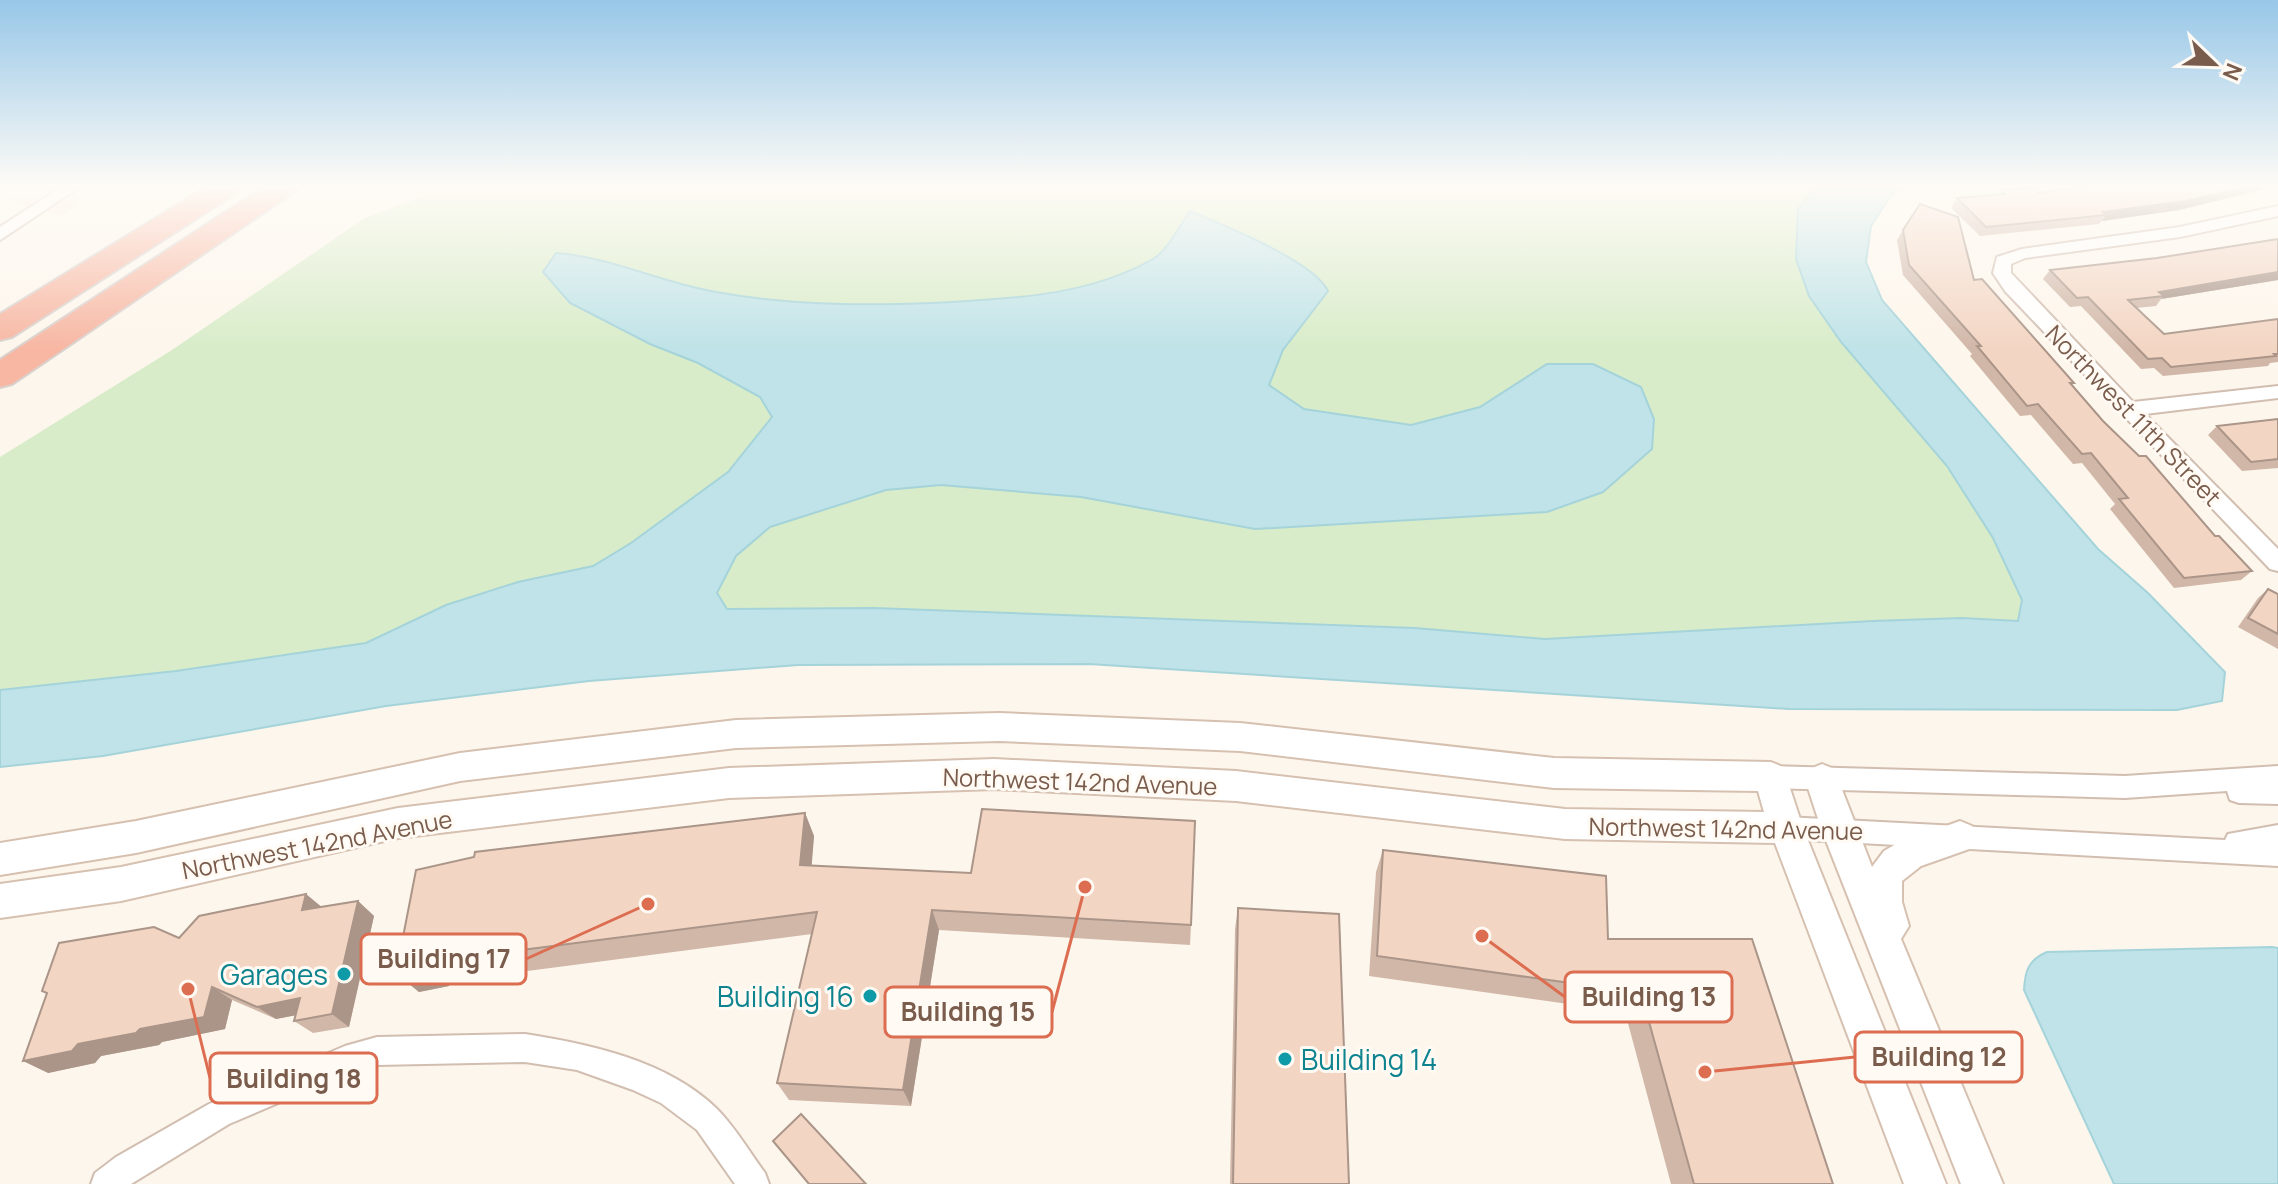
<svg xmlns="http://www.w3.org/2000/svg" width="2278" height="1184" viewBox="0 0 2278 1184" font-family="Manrope,sans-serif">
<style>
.commercial{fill:#fde8e0}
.green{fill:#d8ecc9}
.water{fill:#bfe3e8;stroke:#a5d3da;stroke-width:2}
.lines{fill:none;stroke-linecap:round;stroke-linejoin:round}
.street-casing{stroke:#d1beb0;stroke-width:4}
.secondary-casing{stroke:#d6c0b0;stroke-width:4}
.highway-casing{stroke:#dad1cd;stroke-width:4}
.street{fill:#fff;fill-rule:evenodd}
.secondary{fill:#fff;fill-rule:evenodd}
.highway{fill:#f7b7a3;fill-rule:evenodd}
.wall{fill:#d1b7a8}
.shaded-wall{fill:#aa9588}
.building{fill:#f3d5c3;stroke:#aa9588;stroke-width:2}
.culture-dot{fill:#0f9aa8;stroke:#fffaf3;stroke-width:3}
.labels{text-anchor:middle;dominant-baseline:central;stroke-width:6;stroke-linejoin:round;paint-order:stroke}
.street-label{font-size:24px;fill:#7a5c4d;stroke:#fffaf3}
.near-culture-label{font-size:28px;fill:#0d838f;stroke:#fffaf3;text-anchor:end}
.leader{fill:none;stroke:#dc6d51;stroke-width:3}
.callout-dot{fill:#dc6d51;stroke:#fffaf3;stroke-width:3}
.callout{fill:#fffaf3;stroke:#dc6d51;stroke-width:3}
.callout-label{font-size:26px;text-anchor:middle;font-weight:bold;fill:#7a5c4d}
</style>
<rect width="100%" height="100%" fill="#fdf6ec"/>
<!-- commercial -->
<path class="commercial" d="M0,184H105L62,216L0,199Z"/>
<!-- green -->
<path class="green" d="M456,184H1819L1798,210L1796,259L1809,296L1841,342L1947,466L1993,538L2022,600L2018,621L1962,618L1873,621L1545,639L1415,628L874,608L726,609L717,593L736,556L770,527L886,490L941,485L1081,497L1255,529L1547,512V364L1480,408L1411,425L1304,409L1269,385L1283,350L1328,291C1314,261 1223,224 1190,211C1180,225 1168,250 1153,259C1091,294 1022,298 953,302C873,306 794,306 716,292C662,283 611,257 556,253L570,303L650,344L698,363L761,397L772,417L728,472L631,543L593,566L518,582L446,605L366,643L176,671L0,690V457L172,350L365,218Z"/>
<!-- water -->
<g class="water">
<path d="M1819,184H1917L1891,195L1871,226L1866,262L1882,300L2098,549L2148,593L2225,672L2222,701L2177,710L1789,709L1089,664L798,665L589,681L386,706L103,756L0,767V690L176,671L366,643L446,605L518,582L593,566L631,543L728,472L772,417L760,397L698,363L650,344L570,303L543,272L556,253C611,257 662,283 716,292C794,306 873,306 953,302C1022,298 1091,294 1153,259C1168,250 1180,225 1190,211C1223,225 1314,261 1328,291L1283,350L1269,385L1304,409L1411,425L1480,407L1547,364H1593L1641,387L1654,419L1652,449L1603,492L1547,512L1255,529L1081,497L941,485L886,490L770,527L736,556L717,593L727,609L874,608L1415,628L1545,639L1873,621L1962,618L2018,621L2022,600L1993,538L1947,466L1841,342L1809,296L1796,259L1798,209Z"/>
<path d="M2272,947L2278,948V1184H2114L2024,990C2025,971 2028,960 2047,952Z"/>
</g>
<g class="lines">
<defs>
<g id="street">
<path d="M66,184H84L0,240V227Z"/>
<path d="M2278,206V216L2180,237L2025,258L2011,264V273L2133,402L2278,386V398L2145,414L2278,549V571L2270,569L2005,291L1993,273L1997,257L2022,249L2180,227Z"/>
<path d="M1771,766L2125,776L2278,766V804L2239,803L2230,800L2227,791L2125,798L1771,788L1762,785L1759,777L1762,769Z"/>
<path d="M1786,817L2225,840L2228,834L2278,825V866L1786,839L1777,836L1773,828L1777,820Z"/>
<path d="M525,1034C590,1044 668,1061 717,1109C735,1127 750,1153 765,1173L769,1184H735L697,1130L661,1103L633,1090L577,1070L525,1062L377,1065L346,1074L229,1124L131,1184H91L95,1173L116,1157L209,1104L345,1046L377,1037Z"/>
</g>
<g id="secondary">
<path d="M999,713L1240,723L1554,758L1771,762L1783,767L1803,828L1946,1184H1904L1775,843L1565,839L1236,801L994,789L729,798L398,838L121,901L0,918V884L121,867L398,808L729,768L994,759L1236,771L1565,809L1764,812L1758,791L1554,788L1240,751L999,741L736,748L460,781L136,853L0,875V843L136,821L460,753L736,720Z"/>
<path d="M1822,764L1834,769L1872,867L1884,851L1896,844L1960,821L1972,826L1977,837L1972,848L1921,866L1902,881V902L1909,926L1901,939L2003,1184H1961L1821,828L1805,779L1810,769Z"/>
</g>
<g id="highway">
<path d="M211,184H246L241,190L12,337L0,340V314Z"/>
<path d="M268,184H302L297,190L12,384L0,387V360Z"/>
</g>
</defs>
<!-- street casing -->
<use href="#street" class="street-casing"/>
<!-- secondary casing -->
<use href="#secondary" class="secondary-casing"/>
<!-- highway casing -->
<use href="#highway" class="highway-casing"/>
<!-- street -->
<use href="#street" class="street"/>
<!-- secondary -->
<use href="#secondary" class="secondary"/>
<!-- highway -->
<use href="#highway" class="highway"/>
</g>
<!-- wall -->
<g class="wall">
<path d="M2278,184V185L2251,193L2179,210L2102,221L2099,224L1980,236L1951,208L1957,198L1999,194L2002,190L2038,193Z"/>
<path d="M1903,230L1974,280L2074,383L2072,385L2103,421L2215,536L2252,571L2241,580L2174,588L2110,509L2115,504L2082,463L2073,464L2031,415L2020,416L1970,356L1972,354L1903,275L1897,240Z"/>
<path d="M2157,258L2278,280L2161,299L2156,306L2136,308L2164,334L2278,319V362L2270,363L2268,366L2163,376L2154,368L2141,369L2081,306L2070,307L2043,279L2050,270Z"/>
<path d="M2278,419V468L2242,471L2208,435L2217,426Z"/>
<path d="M2268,589L2278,594V649L2238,627L2258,598Z"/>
<path d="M805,813L814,836L811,866L1191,925L1190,945L939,930L911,1106L789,1100L777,1083L812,934L450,981L449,986L419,992L396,973Z"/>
<path d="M1383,850L1608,939L1833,1184H1671L1625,1012L1369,976L1376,872Z"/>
<path d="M358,901L374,916L349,1027L313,1033L294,1021L296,1015L276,1019L232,1000L225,1029L162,1042L159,1045L101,1056L95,1063L48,1073L47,994L179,938L322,907Z"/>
<path d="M1238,908L1349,1184H1230L1235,929Z"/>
</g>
<!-- shaded-wall -->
<g class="shaded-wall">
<path d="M2258,184H2278V185L2179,210L2102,221L2106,215L2103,212Z"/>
<path d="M2278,272V280L2161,299L2164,296L2159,292Z"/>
<path d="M805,813L814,836L810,887L800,865Z"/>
<path d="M306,894L323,908L302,910Z"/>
<path d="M358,901L374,916L349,1027L332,1014Z"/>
<path d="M932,910L939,930L911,1106L903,1090Z"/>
<path d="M428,962L450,981L449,986L419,992L396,973Z"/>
<path d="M212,987L232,1000L225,1029L162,1042L159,1045L101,1056L95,1063L48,1073L23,1061L78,1044Z"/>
<path d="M300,998L318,1011L276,1019L257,1007Z"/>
</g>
<!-- building -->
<g class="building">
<path d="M2105,184H2258L2186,201L2103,212L2106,215L1986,227L1957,198L2005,194L2002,190L2033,188L2038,193Z"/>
<path d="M1920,204L1958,217L1974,280L1982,279L2074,383H2070L2103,421L2139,456H2146L2215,536H2219L2252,571L2184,578L2119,499L2128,498L2091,453L2082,454L2038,404L2027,406L1977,346H1981L1909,265L1903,230Z"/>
<path d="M2278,239V272L2159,292L2164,296L2128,300L2164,334L2278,319V354H2274L2276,356L2171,367L2162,358L2148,359L2088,297L2077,298L2050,270L2157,258Z"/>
<path d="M2278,419V459L2251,462L2217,426Z"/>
<path d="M2268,589L2278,594V634L2248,618Z"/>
<path d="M982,809L1195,821L1191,925L932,910L903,1090L777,1083L817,912L428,962L427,967L396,973L416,870L474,857L475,852L805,813L800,865L971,873Z"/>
<path d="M1383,850L1606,876L1608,939H1752L1833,1184H1694L1641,993L1377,956Z"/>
<path d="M306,894L302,910L358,901L332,1014L294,1021L300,998L257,1007L212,987L204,1017L140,1029L136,1033L78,1044L72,1051L23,1061L47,993L42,991L59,943L154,927L179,938L199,916Z"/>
<path d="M1238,908L1339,914L1349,1184H1233Z"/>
<path d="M801,1114L866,1184H809L773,1141Z"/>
</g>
<!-- sky -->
<linearGradient id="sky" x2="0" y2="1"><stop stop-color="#97c7e8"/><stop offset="0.53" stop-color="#fefbf6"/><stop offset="1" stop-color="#fefbf6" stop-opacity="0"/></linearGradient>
<rect width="2278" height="349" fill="url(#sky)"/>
<!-- markers -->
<g class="culture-dot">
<circle cx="344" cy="974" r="8"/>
<circle cx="870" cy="996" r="8"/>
<circle cx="1285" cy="1059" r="8"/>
</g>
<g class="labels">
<!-- street labels -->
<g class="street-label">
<text transform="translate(2134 415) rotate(46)">Northwest 11th Street</text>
<text transform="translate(1080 781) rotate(2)">Northwest 142nd Avenue</text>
<text transform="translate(1726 828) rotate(1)">Northwest 142nd Avenue</text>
<text transform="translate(317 844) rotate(-11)">Northwest 142nd Avenue</text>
</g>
<!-- near-culture labels -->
<g class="near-culture-label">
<text x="328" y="974">Garages</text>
<text x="854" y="996">Building 16</text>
<text x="1301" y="1059" text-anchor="start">Building 14</text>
</g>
</g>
<!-- callouts -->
<path class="leader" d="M648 904L526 959M1482 936L1565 997M1085 887L1052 1012M1705 1072L1855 1057M188 989L210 1078"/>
<g class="callout-dot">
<circle cx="648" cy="904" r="8"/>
<circle cx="1482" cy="936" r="8"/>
<circle cx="1085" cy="887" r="8"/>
<circle cx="1705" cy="1072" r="8"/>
<circle cx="188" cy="989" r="8"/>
</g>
<g class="callout">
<rect x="361" y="934" width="165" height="50" rx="8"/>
<rect x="1565" y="972" width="167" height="50" rx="8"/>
<rect x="885" y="987" width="167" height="50" rx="8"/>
<rect x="1855" y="1032" width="167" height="50" rx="8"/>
<rect x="210" y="1053" width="167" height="50" rx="8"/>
</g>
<g class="callout-label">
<text x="444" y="968">Building 17</text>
<text x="1649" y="1006">Building 13</text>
<text x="968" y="1021">Building 15</text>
<text x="1939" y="1066">Building 12</text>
<text x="294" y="1088">Building 18</text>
</g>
<!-- north arrow -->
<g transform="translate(2214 64) rotate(113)" stroke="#fffaf3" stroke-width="6" paint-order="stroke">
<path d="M0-6L14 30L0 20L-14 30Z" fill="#7a5c4d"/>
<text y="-12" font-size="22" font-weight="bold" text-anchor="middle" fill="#7a5c4d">N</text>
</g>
</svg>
